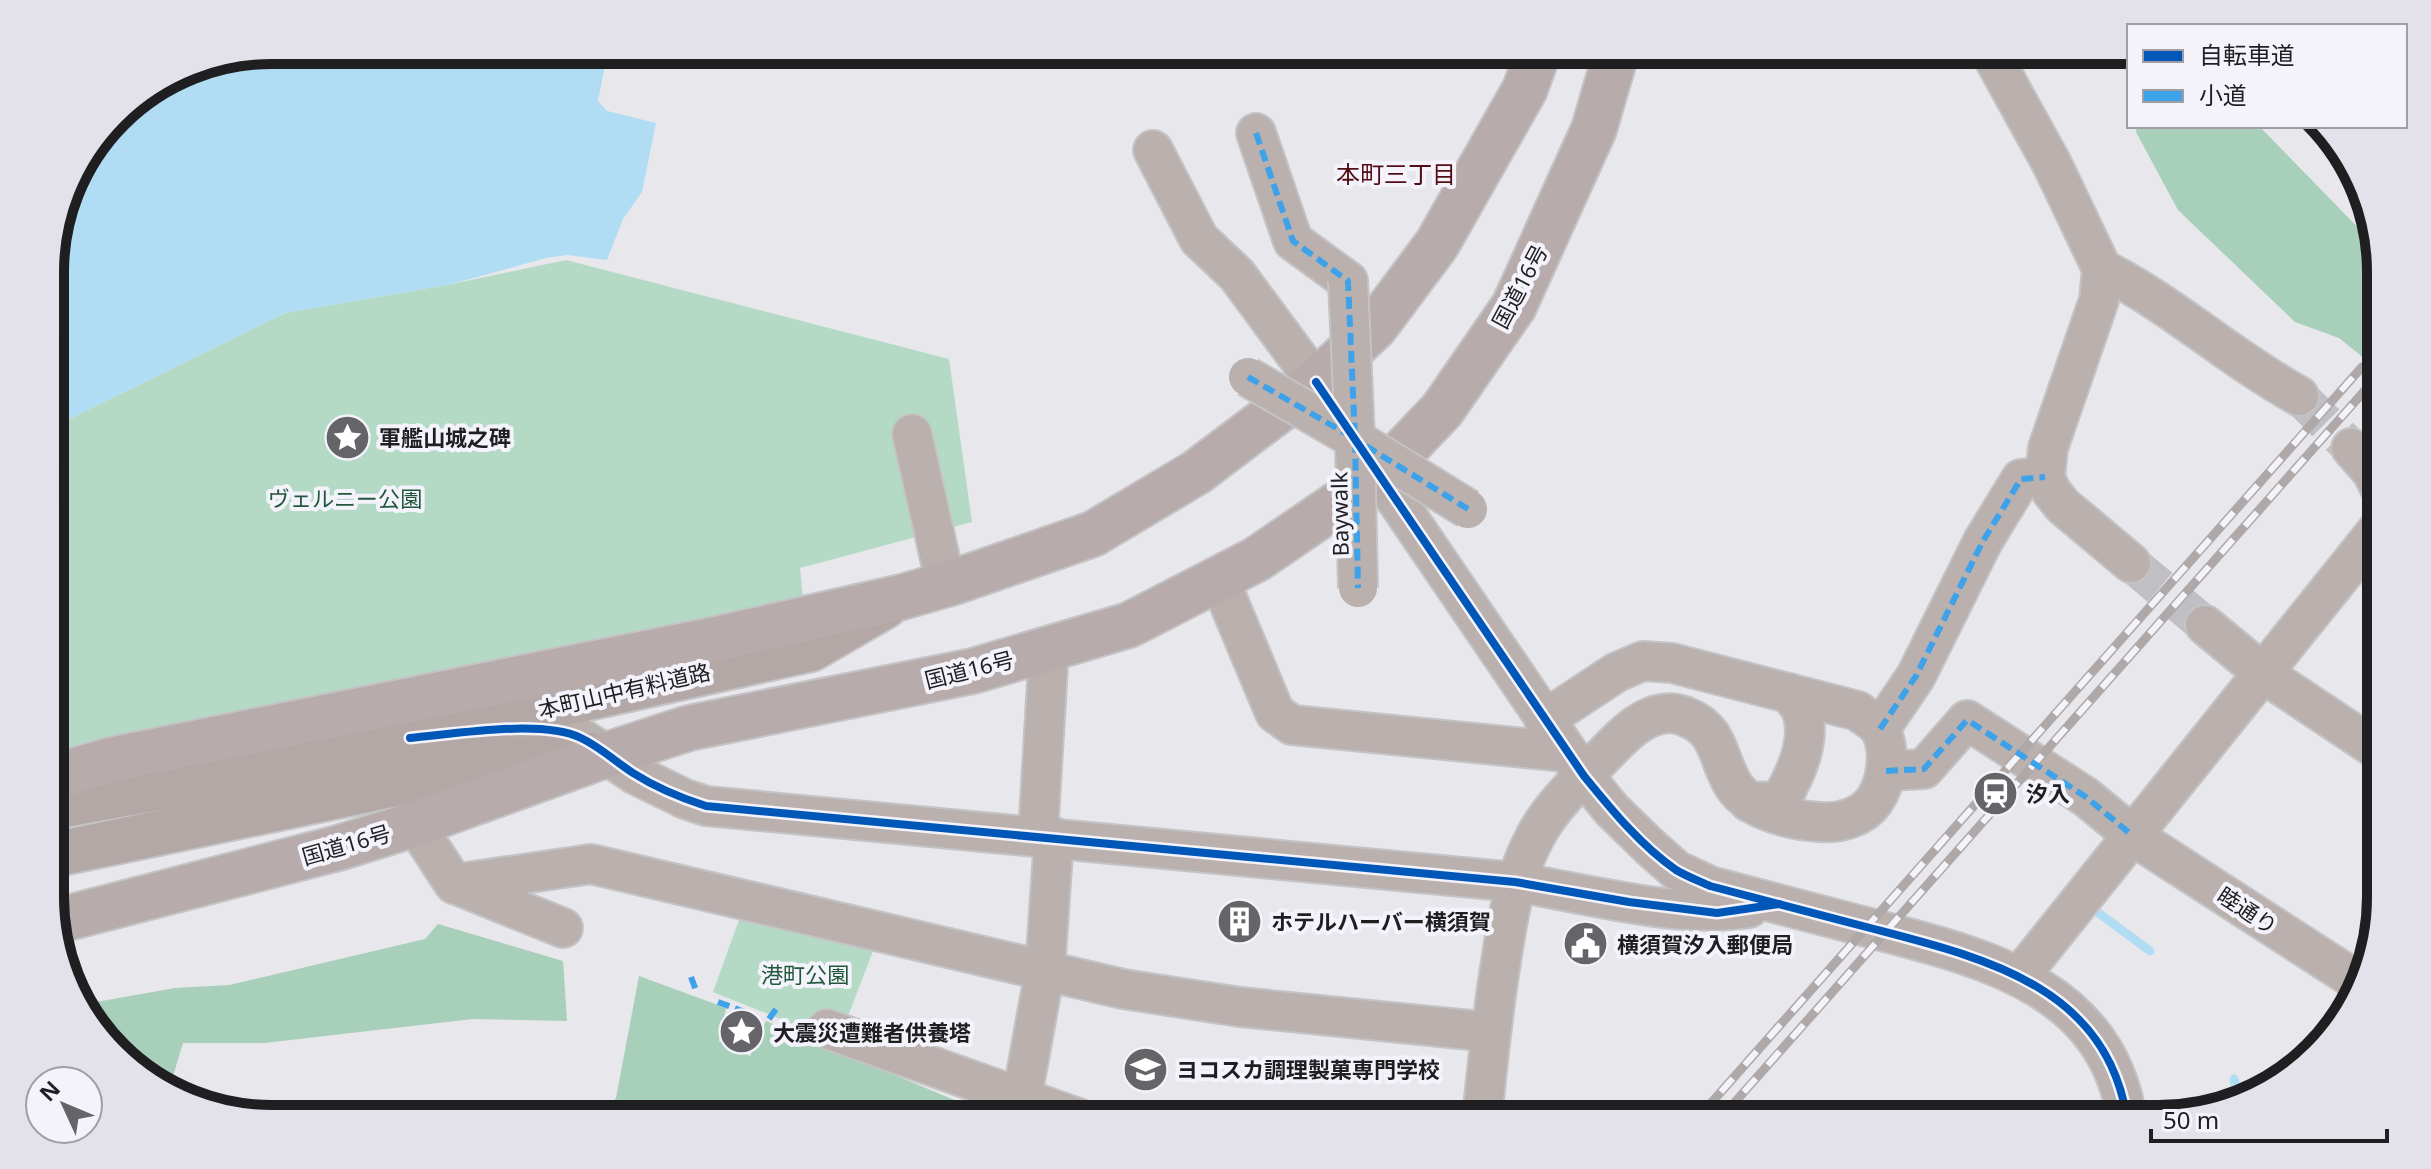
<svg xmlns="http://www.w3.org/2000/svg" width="2431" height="1169" viewBox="0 0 2431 1169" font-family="'Noto Sans','Noto Sans JP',sans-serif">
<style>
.green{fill:#b4dac6}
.forest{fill:#a7cfba}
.water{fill:#b0ddf3}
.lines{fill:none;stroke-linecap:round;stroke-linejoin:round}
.stream{stroke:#b0ddf3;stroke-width:9}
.minor-tunnel{stroke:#bfbfc4;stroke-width:38;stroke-dasharray:38 19;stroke-linecap:butt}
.minor-casing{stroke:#c4c4c7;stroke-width:42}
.major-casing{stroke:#c4c4c7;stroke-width:48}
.highway-casing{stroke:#c4c4c7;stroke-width:48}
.minor{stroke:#bab0ad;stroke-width:38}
.major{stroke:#b3a8a5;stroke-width:44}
.highway{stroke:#b7acab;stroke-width:44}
.rail-casing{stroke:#aea9a8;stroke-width:9}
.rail{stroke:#f4f3fb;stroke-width:6;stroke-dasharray:18;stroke-linecap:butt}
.minor-bridge-casing{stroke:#c4c4c7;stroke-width:42;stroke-linecap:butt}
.minor-bridge{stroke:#bab0ad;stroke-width:38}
.quiet{stroke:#3da2ea;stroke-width:6;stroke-dasharray:12 6;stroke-linecap:butt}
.cycleway-casing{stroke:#f4f3fb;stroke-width:13}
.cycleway{stroke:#0057b8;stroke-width:8}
.labels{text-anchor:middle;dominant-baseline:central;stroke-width:8;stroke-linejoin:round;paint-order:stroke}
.street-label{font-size:22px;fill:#1f1f22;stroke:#f4f3fb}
.poi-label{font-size:22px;font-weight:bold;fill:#1f1f22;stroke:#f4f3fb;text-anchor:start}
.park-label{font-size:22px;fill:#21583b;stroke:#f4f3fb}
.neighbourhood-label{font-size:24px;fill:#520c12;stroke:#f4f3fb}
.rim{fill:none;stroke:#1f1f22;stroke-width:10}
</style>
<rect width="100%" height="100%" fill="#e7e7ec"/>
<!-- green -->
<g class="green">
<path d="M566,260L949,359L972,522L800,568L804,608L52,756L51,428L285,313L452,284Z"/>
<path d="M743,909L878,938L838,1042L713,992Z"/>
</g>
<!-- forest -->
<g class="forest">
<path d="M2137,126H2259L2379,249L2380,371L2339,338L2295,322L2178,210L2136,132Z"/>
<path d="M438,924L563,961L567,1021L473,1019L264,1043H183L173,1076L155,1078L96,1032L85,1004L175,988L229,985L425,939Z"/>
<path d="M639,976L726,1008L719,1041L750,1056L766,1021L983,1112L989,1119H595L616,1098Z"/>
<path d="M1776,1102L1827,1115L1834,1119H1760Z"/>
</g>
<!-- water -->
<path class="water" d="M272,50H608L598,101L607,111L656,123L642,192L623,219L607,260L567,255L546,258L452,284L285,313L51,428V257L73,174L125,105L188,67Z"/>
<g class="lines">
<!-- stream -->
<g class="stream">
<path d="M2100,914L2150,951"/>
<path d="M2234,1079L2238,1096"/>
</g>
<!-- minor-tunnel -->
<g class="minor-tunnel">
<path d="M2299,396L2351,448"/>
<path d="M2131,563L2205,625"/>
</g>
<defs>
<g id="minor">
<path d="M1989,50L2052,164L2102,269L2099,300L2048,448L2045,477L2051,491L2063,506L2131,563"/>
<path d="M1256,133L1293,241L1348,281"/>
<path d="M1153,150L1199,239L1237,275L1316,382L1584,776L1612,810L1649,846L1676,870L1710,886C1764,900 1819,915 1874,929C1985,958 2107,987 2127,1119"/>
<path d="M2102,269C2172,304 2230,358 2299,396"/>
<path d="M912,434L946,585"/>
<path d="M2351,448L2372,472L2380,488"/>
<path d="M1219,579L1275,713L1292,725L1566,752"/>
<path d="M2205,625L2264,674L2381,752"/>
<path d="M1880,729L1916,676L1983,541L2021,479L2045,477"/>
<path d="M496,731L555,730L581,738L636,775L685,799L706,806L1515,882C1589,894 1675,919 1749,908"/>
<path d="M1886,771L1924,769L1967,720L2086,797L2133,836L2362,984"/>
<path d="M1749,802L1780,801C1795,776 1813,739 1801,709C1798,704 1793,698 1789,693"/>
<path d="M415,824L454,884L591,864L1123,989L1240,1007L1490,1032"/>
<path d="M1038,835L1049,649"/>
<path d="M457,885L563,928"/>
<path d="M2019,977L2380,527"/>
<path d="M827,1029L1081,1119"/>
<path d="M1022,1097L1045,970L1054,837"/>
<path d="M1482,1119C1487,1068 1492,1018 1500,968C1507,922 1513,877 1536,835C1554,802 1585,775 1611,748C1629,729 1655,705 1684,716C1719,729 1716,753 1731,781C1746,810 1789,820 1820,822C1839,824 1863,817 1874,801C1887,783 1891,751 1881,731C1877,723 1865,717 1858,711L1672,663L1643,661L1617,672L1544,720"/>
</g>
<g id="major">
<path d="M52,807L264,769L811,649L885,606"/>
<path d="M52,855L516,759L591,755"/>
</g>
<g id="highway">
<path d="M52,777L114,759L721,638L902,597L954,582L1093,534L1197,472L1316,382L1375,327L1437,244L1525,89L1539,50"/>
<path d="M52,922L338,848L415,824L606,755L689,728L973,671L1129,625L1257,559L1380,475L1442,410L1514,306L1594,129L1617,50"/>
</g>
</defs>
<!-- minor casing -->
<use href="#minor" class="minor-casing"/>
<!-- major casing -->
<use href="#major" class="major-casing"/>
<!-- highway casing -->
<use href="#highway" class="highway-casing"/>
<!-- minor -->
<use href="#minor" class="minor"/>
<!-- major -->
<use href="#major" class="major"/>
<!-- highway -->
<use href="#highway" class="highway"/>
<defs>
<g id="rail">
<path d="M1697,1119L2362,367"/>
<path d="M1720,1119L2375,379"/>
</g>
</defs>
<!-- rail casing -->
<use href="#rail" class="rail-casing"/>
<!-- rail -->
<use href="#rail" class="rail"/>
<defs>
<g id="minor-bridge">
<path d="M1348,281L1355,439L1358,588"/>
<path d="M1248,377L1355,439L1468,509"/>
</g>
</defs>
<!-- minor-bridge casing -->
<use href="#minor-bridge" class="minor-bridge-casing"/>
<!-- minor-bridge -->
<use href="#minor-bridge" class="minor-bridge"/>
<!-- quiet -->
<g class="quiet">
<path d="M1256,133L1293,241L1348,281L1355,439L1358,588"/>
<path d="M1248,377L1345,433"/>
<path d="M1366,446L1468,509"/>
<path d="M1880,729L1916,676L1983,541L2021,479L2045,477"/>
<path d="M1886,771L1924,769L1967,720L2086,797L2133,836"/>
<path d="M691,977L697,993"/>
<path d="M718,1002L753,1015"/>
<path d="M769,1019L776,1009"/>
</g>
<defs>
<g id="cycleway">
<path d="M1316,382L1584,776C1611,809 1640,845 1676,870C1686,876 1699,881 1710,886C1764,900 1819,915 1874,929C1985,958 2107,987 2127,1119"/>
<path d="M410,738C455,734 542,719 581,738C600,747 616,762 633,773C655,787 681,798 706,806L1515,882L1629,902L1717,913L1779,904"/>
</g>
</defs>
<!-- cycleway casing -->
<use href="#cycleway" class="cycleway-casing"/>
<!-- cycleway -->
<use href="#cycleway" class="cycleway"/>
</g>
<!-- icons -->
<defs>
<symbol id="sight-disc" viewBox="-11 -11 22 22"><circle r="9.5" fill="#656569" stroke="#f4f3fb"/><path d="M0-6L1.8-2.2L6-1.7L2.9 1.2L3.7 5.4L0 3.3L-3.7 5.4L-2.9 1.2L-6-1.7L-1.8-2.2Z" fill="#fff"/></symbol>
<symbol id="station-disc" viewBox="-11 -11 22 22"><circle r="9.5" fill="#656569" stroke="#f4f3fb"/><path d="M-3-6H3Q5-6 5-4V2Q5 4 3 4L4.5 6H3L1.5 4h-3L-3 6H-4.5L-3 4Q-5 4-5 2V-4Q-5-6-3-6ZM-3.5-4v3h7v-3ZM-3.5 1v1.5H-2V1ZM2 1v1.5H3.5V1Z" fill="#fff"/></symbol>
<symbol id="building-disc" viewBox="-11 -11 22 22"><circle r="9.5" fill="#656569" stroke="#f4f3fb"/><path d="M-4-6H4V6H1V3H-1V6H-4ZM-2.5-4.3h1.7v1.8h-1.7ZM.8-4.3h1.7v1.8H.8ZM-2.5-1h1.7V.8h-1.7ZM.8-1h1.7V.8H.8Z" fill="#fff"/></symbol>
<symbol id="civic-disc" viewBox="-11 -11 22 22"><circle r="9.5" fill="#656569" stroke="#f4f3fb"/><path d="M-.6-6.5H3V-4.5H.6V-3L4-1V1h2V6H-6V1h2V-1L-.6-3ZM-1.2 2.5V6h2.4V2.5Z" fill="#fff"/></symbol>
<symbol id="university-disc" viewBox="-11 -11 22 22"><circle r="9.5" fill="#656569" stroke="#f4f3fb"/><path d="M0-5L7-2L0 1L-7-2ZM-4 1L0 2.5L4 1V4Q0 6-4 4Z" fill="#fff"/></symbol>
</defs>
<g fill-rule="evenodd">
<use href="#sight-disc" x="322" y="412" width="51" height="51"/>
<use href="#station-disc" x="1970" y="768" width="51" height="51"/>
<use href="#building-disc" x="1214" y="896" width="51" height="51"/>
<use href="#civic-disc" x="1560" y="918" width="51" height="51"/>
<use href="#sight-disc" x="716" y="1006" width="51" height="51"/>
<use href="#university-disc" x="1120" y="1044" width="51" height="51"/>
</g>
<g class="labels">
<!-- street labels -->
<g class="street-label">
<text transform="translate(1519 286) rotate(-62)">国道16号</text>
<text transform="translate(1339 514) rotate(-91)">Baywalk</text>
<text transform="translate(969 669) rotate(-14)">国道16号</text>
<text transform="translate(624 690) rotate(-13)">本町山中有料道路</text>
<text transform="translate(346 844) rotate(-16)">国道16号</text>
<text transform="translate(2248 910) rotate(33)">睦通り</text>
</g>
<!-- poi labels -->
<g class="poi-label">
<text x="379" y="437">軍艦山城之碑</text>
<text x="2026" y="793">汐入</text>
<text x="1271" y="921">ホテルハーバー横須賀</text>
<text x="1617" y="944">横須賀汐入郵便局</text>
<text x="773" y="1032">大震災遭難者供養塔</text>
<text x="1176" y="1069">ヨコスカ調理製菓専門学校</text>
</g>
<!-- park labels -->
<g class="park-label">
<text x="345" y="498">ヴェルニー公園</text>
<text x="805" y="974">港町公園</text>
</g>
<!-- neighbourhood labels -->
<g class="neighbourhood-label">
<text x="1396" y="173">本町三丁目</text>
</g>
</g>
<!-- crop -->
<path d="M0 0H2431V1169H0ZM272 64H2159A208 208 0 0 1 2367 272V897A208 208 0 0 1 2159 1105H272A208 208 0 0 1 64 897V272A208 208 0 0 1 272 64Z" fill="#e3e2ea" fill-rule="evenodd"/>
<path class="rim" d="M272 64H2159A208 208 0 0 1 2367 272V897A208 208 0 0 1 2159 1105H272A208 208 0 0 1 64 897V272A208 208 0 0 1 272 64Z"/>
<!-- legend -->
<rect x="2127" y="24" width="280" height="104" fill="#f4f3fb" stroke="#9f9ea4" stroke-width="2"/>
<rect x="2143" y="50" width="40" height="12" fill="#0057b8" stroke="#9f9ea4" stroke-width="2"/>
<text x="2199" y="64" font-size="24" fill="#1f1f22">自転車道</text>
<rect x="2143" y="90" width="40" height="12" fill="#3da2ea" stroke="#9f9ea4" stroke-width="2"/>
<text x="2199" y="104" font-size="24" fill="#1f1f22">小道</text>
<!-- north arrow -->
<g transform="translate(64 1105) rotate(314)"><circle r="38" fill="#f4f3fb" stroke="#9f9ea4" stroke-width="2"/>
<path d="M0-6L14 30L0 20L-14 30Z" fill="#656569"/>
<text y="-12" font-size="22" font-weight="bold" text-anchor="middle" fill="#1f1f22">N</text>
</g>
<!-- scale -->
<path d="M2151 1129v12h236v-12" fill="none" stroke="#1f1f22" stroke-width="4"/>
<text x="2163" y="1129" font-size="24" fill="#1f1f22" stroke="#f4f3fb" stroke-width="6" paint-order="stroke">50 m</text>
</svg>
